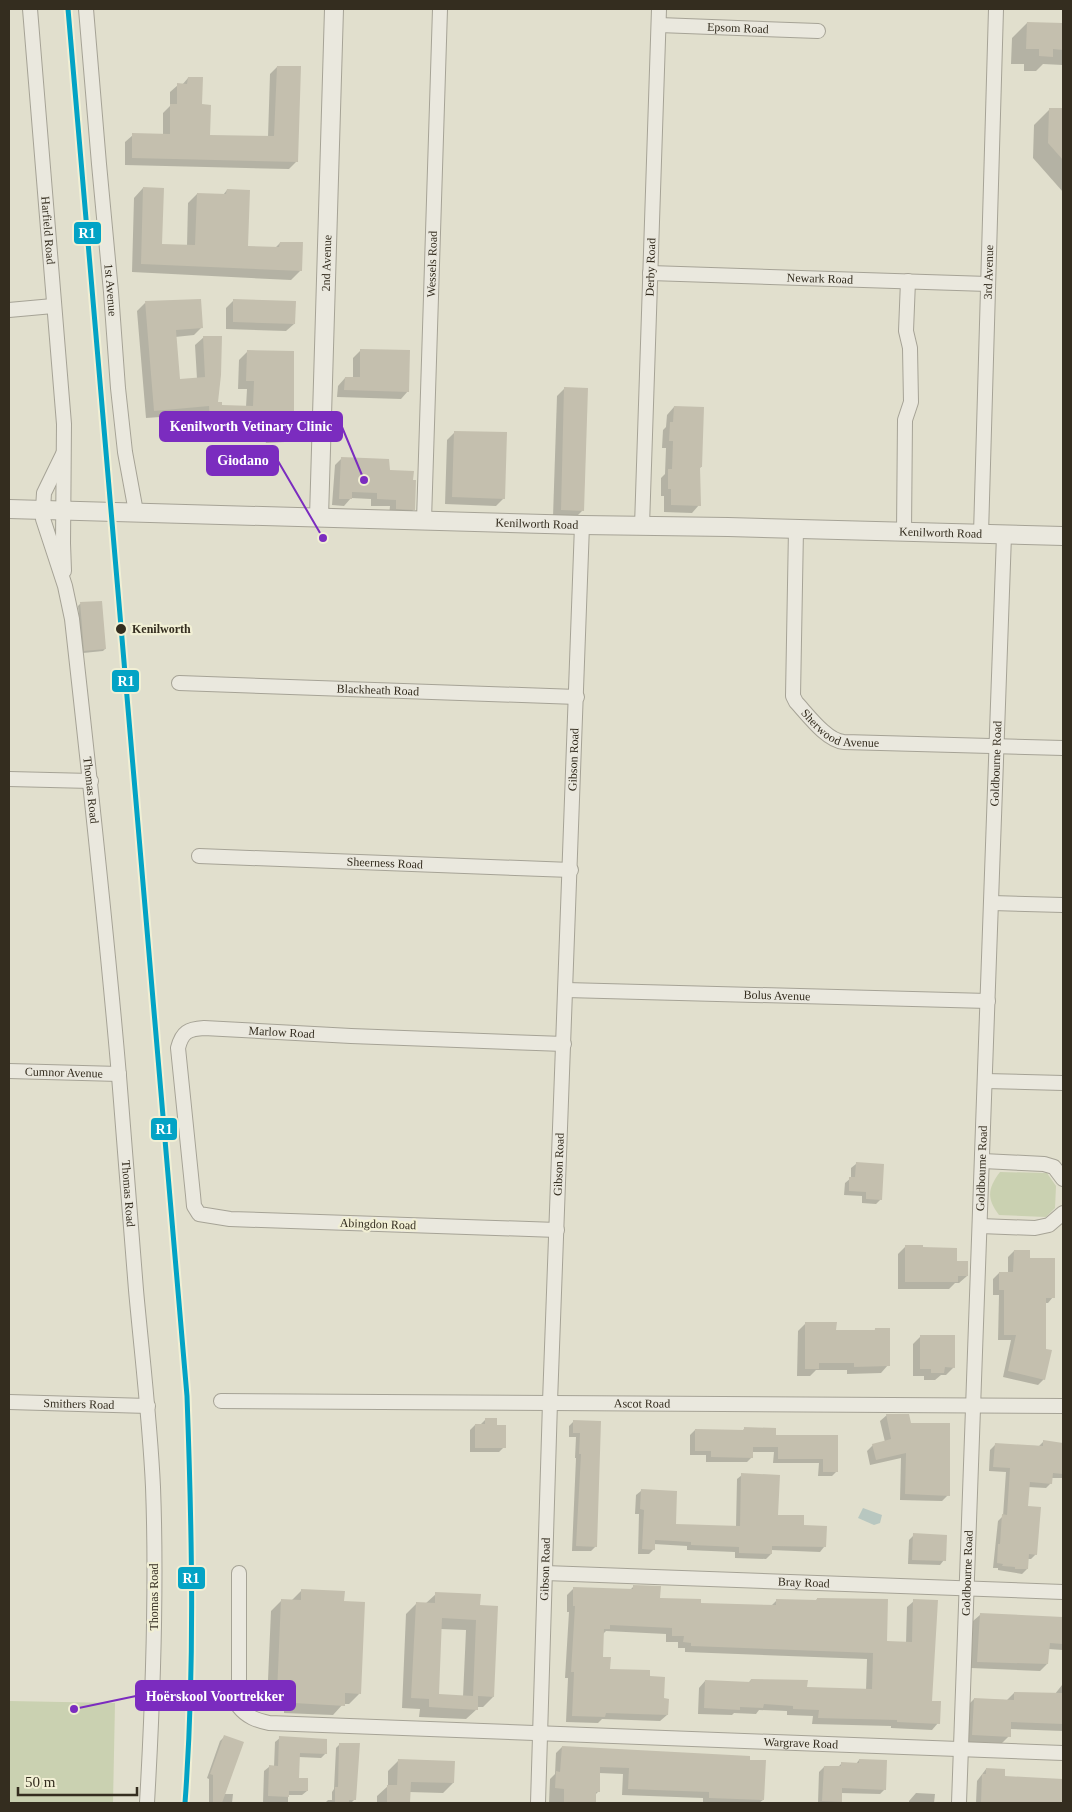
<svg xmlns="http://www.w3.org/2000/svg" width="1072" height="1812" viewBox="0 0 1072 1812" font-family="Georgia,serif">
<style>
.green{fill:#cad1b1}
.water{fill:#b8c7c0}
.shadow{fill:#0003;fill-rule:evenodd}
.building{fill:#c4bfae;fill-rule:evenodd}
.lines{fill:none;stroke-linecap:round;stroke-linejoin:round}
.minor-casing{stroke:#a6a396;stroke-width:16}
.tertiary-casing{stroke:#a6a396;stroke-width:20}
.minor{stroke:#eae8de;stroke-width:14}
.tertiary{stroke:#eae8de;stroke-width:18}
.rail-1-casing{stroke:#f1efd4;stroke-width:9}
.rail-1{stroke:#03a3c5;stroke-width:5}
.stop-dot{fill:#342d1f;stroke:#f1efd4;stroke-width:2}
.labels{text-anchor:middle;dominant-baseline:central;stroke-width:4.5;stroke-linejoin:round;paint-order:stroke}
.street-label{font-size:12px;fill:#342d1f;stroke:#f1efd4}
.stop-label{font-size:12px;font-weight:bold;fill:#342d1f;stroke:#f1efd4;text-anchor:start}
.leader{fill:none;stroke:#7b2cbf;stroke-width:2}
.callout-dot{fill:#7b2cbf;stroke:#f1efd4;stroke-width:2}
.callout{fill:#7b2cbf;stroke:#7b2cbf;stroke-width:2}
.callout-label{font-size:14px;text-anchor:middle;font-weight:bold;fill:#fff}
.line-badge{stroke:#f1efd4;stroke-width:2}
.badge-label{font-size:14px;text-anchor:middle;font-weight:bold;fill:#fff}
</style>
<rect width="100%" height="100%" fill="#e1dfcd"/>
<!-- green -->
<g class="green">
<path d="M1000,1172L1047,1173L1056,1186L1055,1208L1046,1217L999,1215C986,1198 988,1188 1000,1172Z"/>
<path d="M9,1701L115,1703L113,1803H9Z"/>
</g>
<!-- water -->
<path class="water" d="M863,1508L882,1515L880,1523L874,1525L858,1518Z"/>
<!-- shadow -->
<g class="shadow">
<path d="M1027,23L1063,24V65L1043,64L1036,71H1024V64H1011L1012,38Z"/>
<path d="M277,67L297,161L289,169L125,165V142L133,135H163V113L170,106V92L178,85H182L188,78L201,106L209,137H268L270,74Z"/>
<path d="M1050,109L1063,110V192L1033,158L1034,125Z"/>
<path d="M143,188L161,245L187,246L188,203L197,194L223,195L227,190L247,247L275,248L280,243L301,270L291,280L132,272L134,198Z"/>
<path d="M234,300L294,324L286,331L226,329V308Z"/>
<path d="M145,303L202,327L194,335L175,337L179,381L197,379L195,345L204,337L217,403L220,406L246,407L247,389H238L239,360L247,352L293,434L285,442L266,443L265,440L228,439V437L218,436V433L203,432L202,414L146,418L137,311Z"/>
<path d="M361,350L408,391L401,399L337,397L338,386L345,378H353V358Z"/>
<path d="M565,388L583,510L575,518L553,517L557,396Z"/>
<path d="M674,407L701,467L699,469V505L692,513L664,512V496H661V478L665,474L666,448H662L663,430L666,427L667,415Z"/>
<path d="M454,433L504,498L496,506L445,504L447,440Z"/>
<path d="M342,458L389,471L414,509L407,516H389L390,506H371V499L351,498L344,506L332,505L335,465Z"/>
<path d="M101,602L105,649L103,651L83,653L78,606L80,604Z"/>
<path d="M856,1164L881,1199L876,1204L862,1203V1196L844,1195L845,1183L851,1178V1168Z"/>
<path d="M906,1246L956,1263L967,1276L959,1283H955L949,1289H898V1254Z"/>
<path d="M1014,1251L1029,1259L1053,1297L1048,1303H1045L1044,1379L1038,1385L1003,1377L1011,1340H998L999,1295H993V1279L999,1273H1008V1257Z"/>
<path d="M806,1323L835,1331H873L876,1329L888,1365L881,1373L847,1374V1370H816L810,1376H797L798,1331Z"/>
<path d="M921,1336L954,1367L946,1375H941L935,1380H924V1376H913V1344Z"/>
<path d="M887,1415L910,1424L948,1495L942,1501L900,1500L901,1458L870,1465L867,1451L873,1445L885,1442L880,1421Z"/>
<path d="M485,1420L496,1426L504,1447L499,1452H470V1430L475,1425H480Z"/>
<path d="M574,1421L600,1422L596,1546L591,1551H572L576,1458H575L576,1437H569V1426Z"/>
<path d="M744,1429L775,1436H837V1471L832,1476H818L819,1463H773L774,1452H752V1457L747,1462H706V1455H690V1435L695,1430L742,1431Z"/>
<path d="M1044,1441L1063,1444V1478H1051V1483L1046,1488L1028,1487L1027,1507L1036,1554L1031,1559H1028L1027,1569L1022,1574L998,1570V1568H993L998,1521L1003,1516L1006,1472L989,1471L990,1450L995,1445L1039,1446Z"/>
<path d="M742,1475L777,1516L803,1526L824,1547L820,1552L771,1550V1554L766,1559L735,1558V1552L687,1550V1546L654,1544V1549L649,1554H638L639,1514H635L636,1495L641,1491L675,1525L736,1527L737,1479Z"/>
<path d="M914,1535L944,1560L940,1565L908,1564L909,1540Z"/>
<path d="M634,1586L659,1599L700,1604L771,1606L777,1600L815,1601L817,1599L885,1643H906L907,1607L914,1601L931,1702L938,1723L932,1730L891,1728V1726L812,1724L813,1716L787,1715V1711L759,1710L756,1714L734,1713L732,1715L698,1714L699,1688L705,1681L748,1683L751,1680L806,1688L866,1690L867,1659L685,1652V1648H678V1642H666V1634L606,1631L602,1635V1658L609,1670L648,1677L663,1700L667,1715L660,1721L602,1719L598,1723L566,1722L568,1678H565L569,1612H567V1595L574,1588L630,1590Z"/>
<path d="M302,1590L343,1602L359,1694L349,1704H343L333,1715L284,1713V1704L267,1703L271,1611L282,1600L291,1601Z"/>
<path d="M436,1594L479,1606L493,1697L483,1707H477V1709L466,1719L419,1717L420,1709L402,1708L406,1614L416,1604H425ZM440,1629L466,1630L463,1697L437,1695Z"/>
<path d="M980,1615L1063,1619V1650L1048,1649L1047,1664L1040,1671L971,1668L973,1621Z"/>
<path d="M1062,1685L1063,1731L1010,1729L1009,1736L1002,1743L966,1742L967,1706L974,1699L1007,1700L1014,1693L1055,1694Z"/>
<path d="M225,1736L224,1794H233L232,1803H209V1779L207,1778L220,1741Z"/>
<path d="M280,1738L326,1753L321,1758L299,1757L298,1779L307,1791L302,1795H288V1803H263L264,1771L269,1767H274L275,1742Z"/>
<path d="M340,1744L355,1799L351,1803H325L328,1800H332V1792L334,1789L336,1748Z"/>
<path d="M562,1747L763,1800L759,1803H703V1798L622,1795L623,1774L599,1773L598,1792L594,1796L593,1803H549L550,1779L555,1774L556,1753Z"/>
<path d="M859,1760L885,1789L880,1794L841,1793V1802L839,1803H818L819,1772L824,1767L837,1768L842,1763L856,1764Z"/>
<path d="M398,1761L453,1783L443,1793L409,1792V1803H377V1796L388,1786V1771Z"/>
<path d="M986,1769L1004,1777L1063,1780V1803H976L977,1781Z"/>
<path d="M916,1793L935,1794L934,1803H909V1801Z"/>
</g>
<!-- building -->
<g class="building">
<path d="M1027,22L1063,23V50L1053,49V57L1039,56V49H1026Z"/>
<path d="M277,66H301L298,162L132,158V133L170,134V104H177V83L187,84L188,77H203L202,104L211,105L210,135L274,136Z"/>
<path d="M1049,108H1063V160L1048,143Z"/>
<path d="M143,187L164,188L162,244L195,245L197,193L226,194L227,189L250,190L248,246L279,247L280,242H303L302,271L141,264Z"/>
<path d="M201,299L203,328L176,330L180,379L205,377L203,336H222L221,375L218,402H222V405L253,406L254,381H246L247,350L294,351V434L274,435L273,432L236,431V429H226V425L210,424L209,406L154,411L145,301Z"/>
<path d="M233,299L296,301L295,324L233,322Z"/>
<path d="M360,349L410,350L409,392L344,390L345,377H360Z"/>
<path d="M564,387L588,388L584,511L561,510Z"/>
<path d="M674,406L704,407L702,467H700L701,506L671,505V489H668V469H672L673,441H669L670,422H673Z"/>
<path d="M454,431L507,432L505,499L452,497Z"/>
<path d="M341,457L389,459L390,470L414,471L413,480H416L415,510L396,509V500L377,499V493L352,492V499H339Z"/>
<path d="M102,601L106,649L84,651L80,602Z"/>
<path d="M856,1162L884,1164L882,1200L866,1199V1192L849,1191V1177H855Z"/>
<path d="M905,1245H923V1247L957,1248V1261H968V1276H958V1282H905Z"/>
<path d="M1014,1250H1030V1258H1055V1298H1046V1349L1052,1350L1045,1380L1008,1371L1016,1335H1004V1290H999V1272H1013Z"/>
<path d="M805,1322H837L836,1330H875V1328H890V1366L854,1367V1363H819V1369H805Z"/>
<path d="M920,1335H955V1368L945,1367L944,1373H931V1369H920Z"/>
<path d="M886,1414H909L911,1423H950V1496L905,1494L906,1453L876,1460L872,1444L891,1439Z"/>
<path d="M485,1418H497V1425H506V1448H475V1424H485Z"/>
<path d="M573,1420L601,1421L597,1547L576,1546L581,1454H579L580,1433H573Z"/>
<path d="M744,1427L776,1428V1435H838V1472H823V1459H778V1447H753V1458L711,1457V1451H695V1429L744,1430Z"/>
<path d="M1043,1440L1063,1443V1474L1053,1473L1052,1484L1030,1482L1028,1506L1041,1507L1037,1555L1029,1554L1028,1569H1015V1567L1002,1566L1003,1564L997,1563L998,1544H1000L1002,1514L1007,1515L1010,1468L993,1467L995,1443L1043,1446Z"/>
<path d="M741,1473L780,1475L778,1515H804V1525L827,1526L826,1547L772,1546V1554L739,1553V1547L691,1545V1542L655,1540V1550L642,1549L644,1510L640,1509L641,1489L677,1491L676,1524L740,1526Z"/>
<path d="M913,1533L947,1535L946,1561L912,1560Z"/>
<path d="M633,1585L661,1586L660,1598L701,1599V1603L776,1605V1599L817,1600V1598L888,1599L887,1641L912,1642L913,1599L938,1600L932,1701H941L940,1724L897,1722V1720L818,1718L819,1710L793,1709V1706L764,1704L763,1708L740,1707V1710L704,1708L705,1680L750,1682L751,1679L808,1680L807,1687L872,1689L873,1653L691,1646V1643L683,1642L684,1636H672V1628L610,1625V1629H604L603,1657H611L610,1669L650,1670V1676L665,1677L664,1698L669,1699L668,1715L606,1713L605,1717L572,1716L574,1672H571L575,1606H573V1587L633,1589Z"/>
<path d="M301,1589L345,1591L344,1601L365,1602L361,1694L345,1693V1706L294,1703V1694L277,1693L281,1599L301,1600Z"/>
<path d="M435,1592L481,1594L480,1605L498,1606L494,1697L478,1696V1710L429,1707V1699L411,1698L416,1602L435,1603ZM442,1618L476,1620L473,1696L439,1694Z"/>
<path d="M980,1613L1063,1617V1644L1050,1643L1048,1664L977,1662Z"/>
<path d="M1014,1692L1063,1693V1724L1011,1722V1737L972,1735L974,1698L1014,1700Z"/>
<path d="M224,1735L244,1742L222,1803H213V1775L210,1774Z"/>
<path d="M279,1736L327,1739V1754L300,1753L299,1778H308V1791H289V1797L268,1796L269,1765L278,1766Z"/>
<path d="M339,1743H360L356,1800H349V1803H335V1787H338Z"/>
<path d="M562,1746L750,1756V1760H766L764,1800L709,1798V1792L628,1789L629,1768L600,1767V1792H596V1803H564V1789L555,1788L556,1771L560,1772Z"/>
<path d="M398,1759L455,1761L454,1783L411,1782L410,1803H387V1785H397Z"/>
<path d="M859,1759L887,1760L886,1790L842,1788V1802L822,1801L824,1766H841V1762L859,1763Z"/>
<path d="M986,1768L1005,1769V1776L1063,1779V1803H981L982,1774H986Z"/>
</g>
<g class="lines">
<defs>
<g id="minor">
<path id="s1" d="M30,9L64,424L63,543L64,571"/>
<path id="s2" d="M86,9L99,164L111,292L118,388L125,452L136,512"/>
<path id="s3" d="M659,25L818,31"/>
<path id="s4" d="M650,273L988,284"/>
<path d="M9,310L53,306"/>
<path id="s5" d="M63,454L44,493L43,509V519L65,586L72,619C89,771 106,923 119,1076C125,1147 130,1219 136,1290C142,1356 150,1421 153,1487C157,1592 153,1698 147,1803"/>
<path id="s6" d="M424,520L440,9"/>
<path id="s7" d="M642,526L659,9"/>
<path id="s8" d="M796,529L793,696L796,702C808,715 827,741 844,742L1063,748"/>
<path d="M904,532L905,420L911,402L910,348L906,331L908,281"/>
<path id="s9" d="M981,534L996,9"/>
<path id="s10" d="M179,683L577,697"/>
<path d="M9,779L91,781"/>
<path id="s11" d="M199,856L571,870"/>
<path d="M992,903L1063,905"/>
<path id="s12" d="M566,990L988,1001"/>
<path id="s13" d="M9,1071L119,1074"/>
<path d="M985,1081L1063,1083"/>
<path d="M983,1161L1044,1164L1054,1167L1063,1179"/>
<path d="M980,1226L1035,1228L1049,1225L1063,1213"/>
<path id="s14" d="M557,1230L230,1219L199,1214L194,1206L193,1195L178,1048C182,1032 188,1029 204,1028L351,1036L564,1044"/>
<path id="s15" d="M221,1401L1063,1406"/>
<path id="s16" d="M9,1402L148,1406"/>
<path id="s17" d="M239,1573V1707C247,1717 256,1720 269,1723L1063,1753"/>
<path id="s18" d="M545,1573L1063,1592"/>
<path id="s19" d="M538,1803L550,1402L582,525"/>
<path id="s20" d="M959,1803L1004,535"/>
</g>
<g id="tertiary">
<path id="s21" d="M9,509L582,525L728,527L1063,536"/>
<path id="s22" d="M319,517L334,9"/>
</g>
</defs>
<!-- minor casing -->
<use href="#minor" class="minor-casing"/>
<!-- tertiary casing -->
<use href="#tertiary" class="tertiary-casing"/>
<!-- minor -->
<use href="#minor" class="minor"/>
<!-- tertiary -->
<use href="#tertiary" class="tertiary"/>
<defs>
<path id="rail-1" d="M68,9L187,1396C192,1532 195,1667 185,1803"/>
</defs>
<!-- rail-1 casing -->
<use href="#rail-1" class="rail-1-casing"/>
<!-- rail-1 -->
<use href="#rail-1" class="rail-1"/>
</g>
<!-- markers -->
<circle class="stop-dot" cx="121" cy="629" r="6"/>
<g class="labels">
<!-- street labels -->
<g class="street-label">
<text stroke="none"><textPath href="#s3" startOffset="79">Epsom Road</textPath></text>
<text stroke="none"><textPath href="#s1" startOffset="222">Harfield Road</textPath></text>
<text stroke="none"><textPath href="#s22" startOffset="254">2nd Avenue</textPath></text>
<text stroke="none"><textPath href="#s6" startOffset="256">Wessels Road</textPath></text>
<text stroke="none"><textPath href="#s7" startOffset="259">Derby Road</textPath></text>
<text stroke="none"><textPath href="#s9" startOffset="262">3rd Avenue</textPath></text>
<text stroke="none"><textPath href="#s4" startOffset="170">Newark Road</textPath></text>
<text stroke="none"><textPath href="#s2" startOffset="282">1st Avenue</textPath></text>
<text stroke="none"><textPath href="#s21" startOffset="528">Kenilworth Road</textPath></text>
<text stroke="none"><textPath href="#s21" startOffset="932">Kenilworth Road</textPath></text>
<text stroke="none"><textPath href="#s10" startOffset="199">Blackheath Road</textPath></text>
<text stroke="none"><textPath href="#s8" startOffset="229">Sherwood Avenue</textPath></text>
<text stroke="none"><textPath href="#s19" startOffset="1044">Gibson Road</textPath></text>
<text stroke="none"><textPath href="#s20" startOffset="1040">Goldbourne Road</textPath></text>
<text stroke="none"><textPath href="#s5" startOffset="346">Thomas Road</textPath></text>
<text stroke="none"><textPath href="#s11" startOffset="186">Sheerness Road</textPath></text>
<text stroke="none"><textPath href="#s12" startOffset="211">Bolus Avenue</textPath></text>
<text stroke="none"><textPath href="#s14" startOffset="641">Marlow Road</textPath></text>
<text stroke="none"><textPath href="#s13" startOffset="55">Cumnor Avenue</textPath></text>
<text stroke="none"><textPath href="#s19" startOffset="639">Gibson Road</textPath></text>
<text stroke="none"><textPath href="#s20" startOffset="635">Goldbourne Road</textPath></text>
<text stroke="none"><textPath href="#s5" startOffset="751">Thomas Road</textPath></text>
<text transform="translate(378 1224) rotate(2)">Abingdon Road</text>
<text stroke="none"><textPath href="#s15" startOffset="421">Ascot Road</textPath></text>
<text stroke="none"><textPath href="#s16" startOffset="70">Smithers Road</textPath></text>
<text stroke="none"><textPath href="#s19" startOffset="234">Gibson Road</textPath></text>
<text stroke="none"><textPath href="#s20" startOffset="230">Goldbourne Road</textPath></text>
<text stroke="none"><textPath href="#s18" startOffset="259">Bray Road</textPath></text>
<text transform="translate(154 1597) rotate(-90)">Thomas Road</text>
<text stroke="none"><textPath href="#s17" startOffset="701">Wargrave Road</textPath></text>
</g>
<!-- stop labels -->
<g class="stop-label">
<text x="132" y="629">Kenilworth</text>
</g>
</g>
<!-- callouts -->
<path class="leader" d="M364 480L342 427M323 538L278 461M74 1709L136 1696"/>
<g class="callout-dot">
<circle cx="364" cy="480" r="5"/>
<circle cx="323" cy="538" r="5"/>
<circle cx="74" cy="1709" r="5"/>
</g>
<g class="callout">
<rect x="160" y="412" width="182" height="29" rx="5"/>
<rect x="207" y="446" width="71" height="29" rx="5"/>
<rect x="136" y="1681" width="159" height="29" rx="5"/>
</g>
<g class="callout-label">
<text x="251" y="431">Kenilworth Vetinary Clinic</text>
<text x="243" y="465">Giodano</text>
<text x="215" y="1701">Hoërskool Voortrekker</text>
</g>
<g class="line-badge">
<rect x="73" y="221" width="29" height="24" rx="5" fill="#03a3c5"/>
<rect x="111" y="669" width="29" height="24" rx="5" fill="#03a3c5"/>
<rect x="150" y="1117" width="28" height="24" rx="5" fill="#03a3c5"/>
<rect x="177" y="1566" width="29" height="24" rx="5" fill="#03a3c5"/>
</g>
<g class="badge-label">
<text x="87" y="238">R1</text>
<text x="126" y="686">R1</text>
<text x="164" y="1134">R1</text>
<text x="191" y="1583">R1</text>
</g>
<!-- border -->
<rect width="1072" height="1812" fill="none" stroke="#342d1f" stroke-width="20"/>
<!-- scale -->
<path d="M18 1787v8h119v-8" fill="none" stroke="#342d1f" stroke-width="2.5"/>
<text x="25" y="1787" font-size="15" fill="#342d1f" stroke="#f1efd4" stroke-width="4" paint-order="stroke">50 m</text>
</svg>
